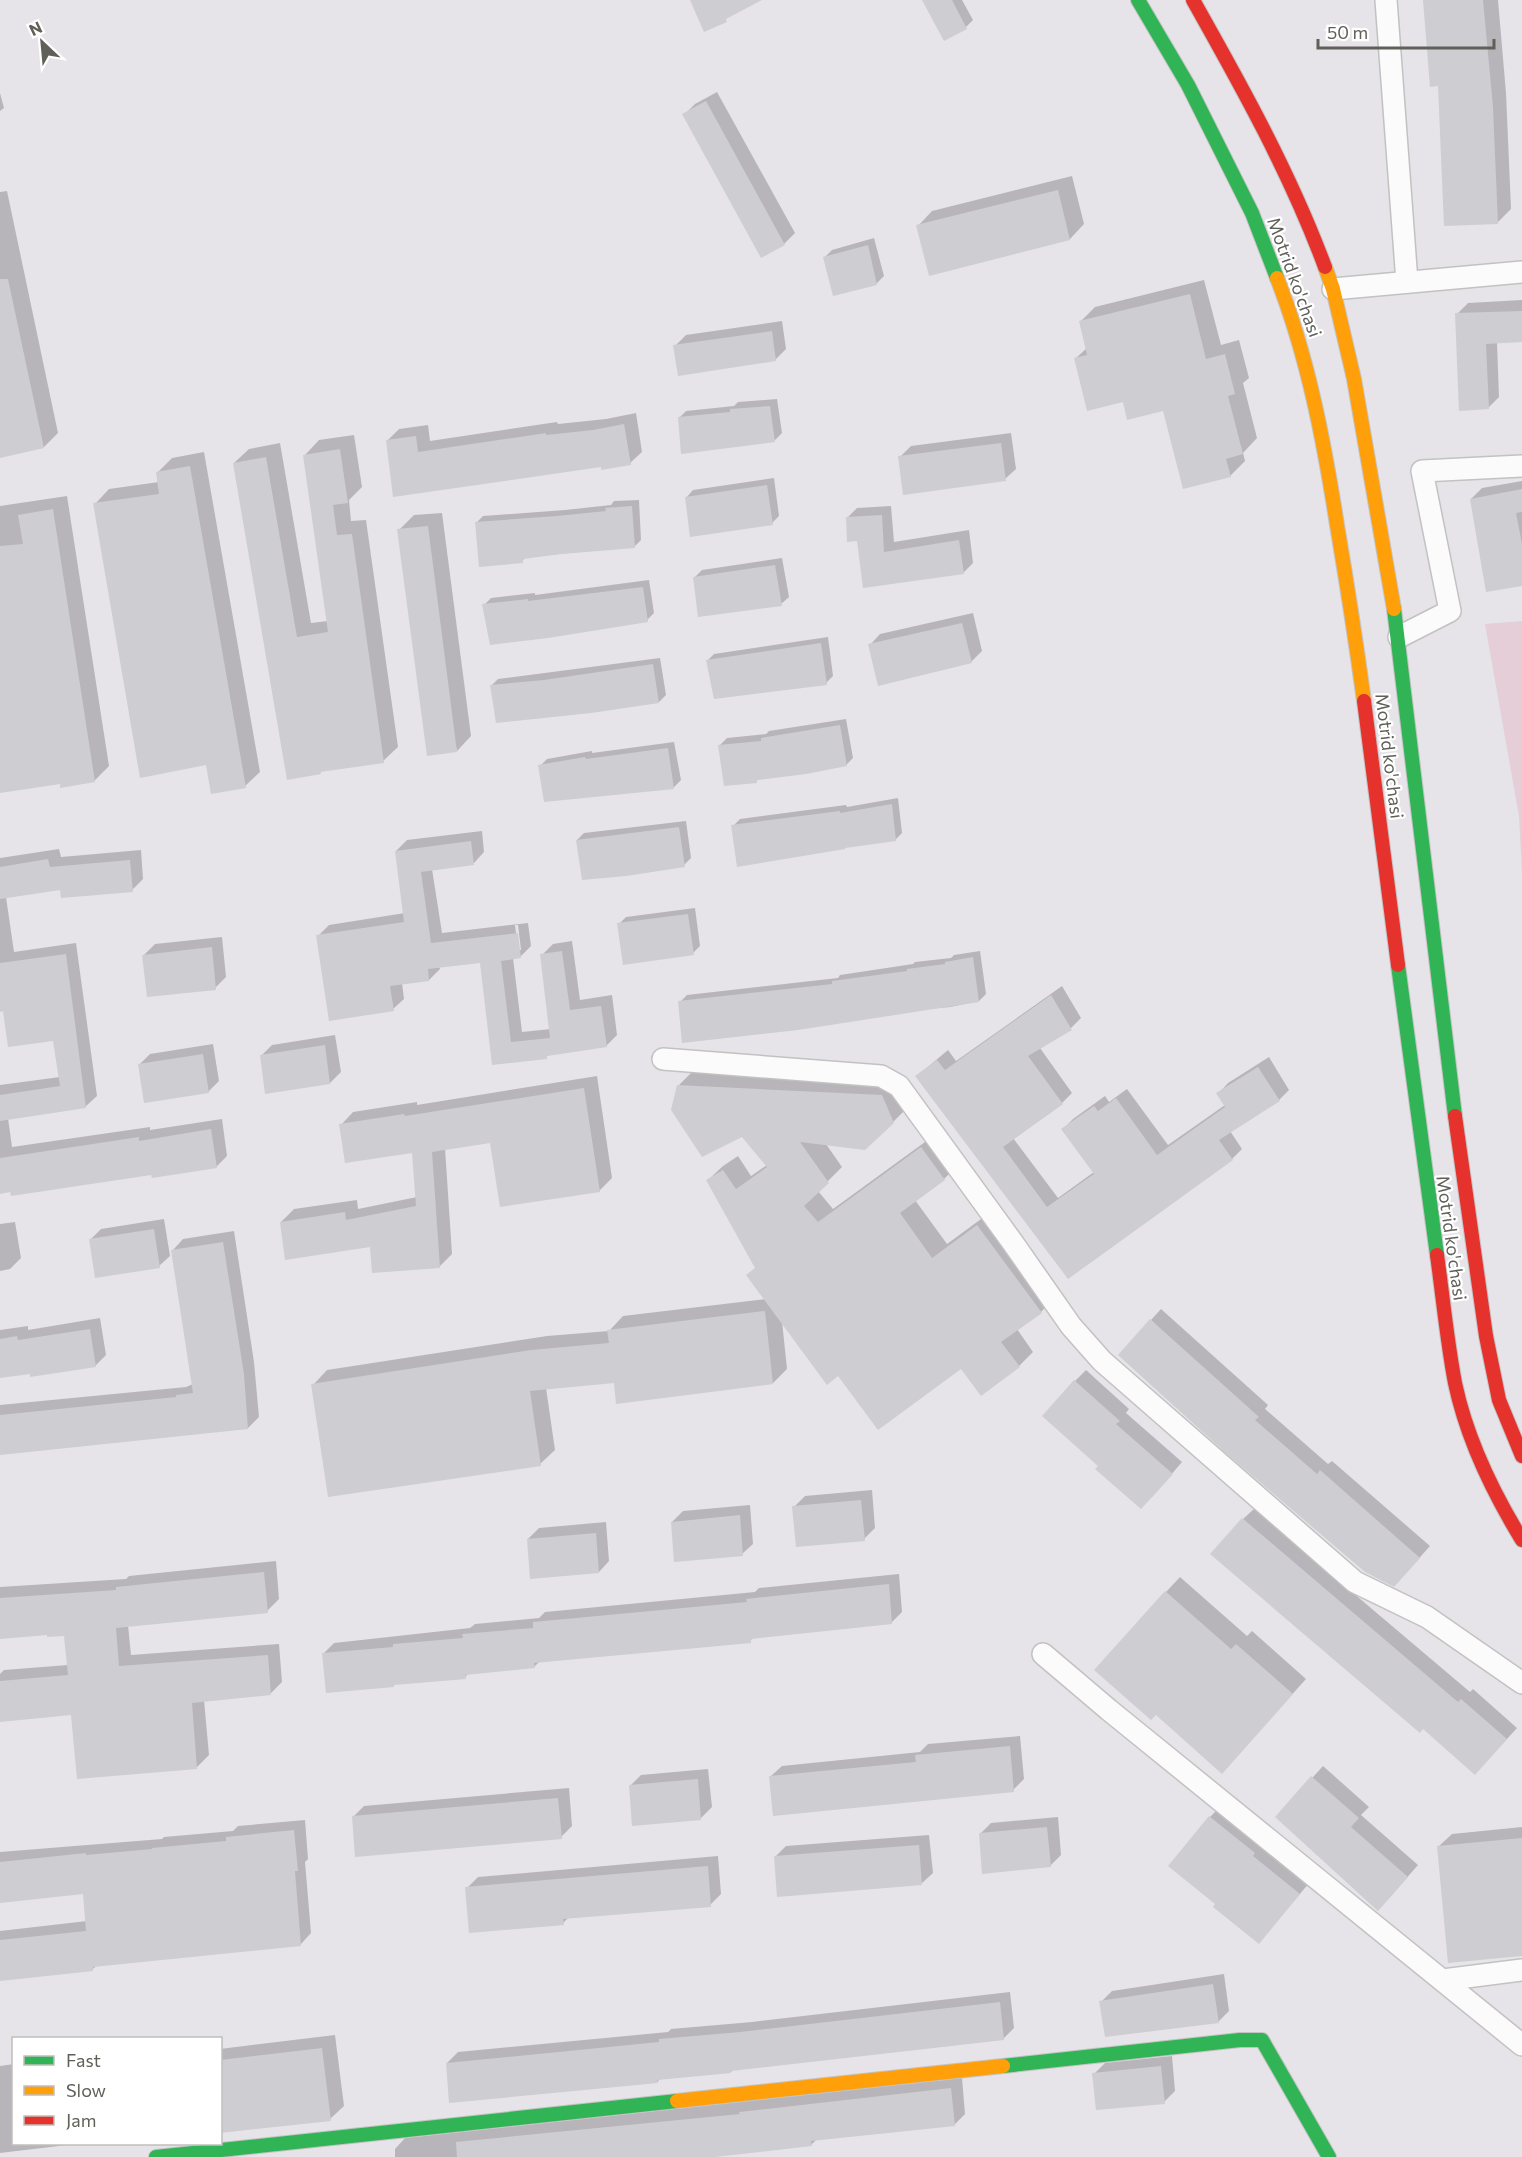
<svg xmlns="http://www.w3.org/2000/svg" width="1522" height="2157" viewBox="0 0 1522 2157" font-family="Commissioner,sans-serif">
<style>
.green{fill:#e5ced7}
.shadow{fill:#0003;fill-rule:evenodd}
.building{fill:#cecdd1}
.lines{fill:none;stroke-linecap:round;stroke-linejoin:round}
.street-casing{stroke:#c2c2c1;stroke-width:24}
.fast-casing{stroke:#c4c3c3;stroke-width:16}
.slow-casing{stroke:#c4c3c3;stroke-width:16}
.jam-casing{stroke:#c4c3c3;stroke-width:16}
.street{stroke:#fbfbfc;stroke-width:21}
.fast{stroke:#30b455;stroke-width:14}
.slow{stroke:#ff9f0a;stroke-width:14}
.jam{stroke:#e5322d;stroke-width:14}
.labels{text-anchor:middle;dominant-baseline:central;stroke-width:4.5;stroke-linejoin:round;paint-order:stroke}
.street-label{font-size:18px;fill:#5f6159;stroke:#fff}
</style>
<rect width="100%" height="100%" fill="#e6e3e9"/>
<!-- green -->
<path class="green" d="M1522,621V873L1519,816L1485,624Z"/>
<!-- shadow -->
<g class="shadow">
<path d="M923,0H962L973,20L966,27Z"/>
<path d="M1424,0H1498L1506,93L1511,209L1497,223L1440,85Z"/>
<path d="M717,92L795,233L784,244L684,115L695,104Z"/>
<path d="M0,93L4,108L0,111Z"/>
<path d="M1072,176L1084,224L1070,239L930,274L918,226L932,211Z"/>
<path d="M7,191L58,433L44,447L0,456V192Z"/>
<path d="M874,238L884,276L877,283L834,294L825,257L832,250Z"/>
<path d="M1204,280L1221,345L1239,340L1249,378L1243,383L1257,438L1243,453L1245,461L1230,476L1164,409L1124,400L1076,358L1087,348L1080,322L1095,307Z"/>
<path d="M1522,300V341L1497,342L1499,397L1488,408L1457,314L1468,303Z"/>
<path d="M782,321L786,349L775,360L675,346L686,335Z"/>
<path d="M777,399L782,433L775,440L679,418L686,411L734,406L738,402Z"/>
<path d="M636,413L642,452L630,463L602,466L395,495L387,441L399,429L428,425L430,441L557,422L558,424L606,419Z"/>
<path d="M1011,433L1016,469L1005,479L900,457L911,446Z"/>
<path d="M354,435L362,487L349,500L351,521L366,520L398,747L383,761L322,770L320,773L234,463L249,449L280,443L311,623L328,621L305,455L319,440Z"/>
<path d="M204,452L260,772L245,786L207,764L95,504L109,489L159,482L157,473L172,458Z"/>
<path d="M774,478L779,516L772,523L686,498L693,490Z"/>
<path d="M1522,481V584L1471,499L1482,488Z"/>
<path d="M67,496L109,766L94,781L61,783L0,792V506Z"/>
<path d="M639,500L641,540L634,547L526,557L522,561L476,523L483,516L565,510L611,505L614,501Z"/>
<path d="M891,506L894,542L969,530L973,563L963,573L864,586L858,540L847,518L857,508Z"/>
<path d="M442,513L471,736L457,751L399,530L414,515Z"/>
<path d="M782,558L789,597L781,604L695,577L702,570Z"/>
<path d="M649,580L654,613L647,620L484,605L491,598L535,593V595Z"/>
<path d="M973,613L982,651L971,662L870,645L880,634Z"/>
<path d="M828,637L833,676L826,683L707,661L714,654Z"/>
<path d="M660,658L666,695L659,702L491,686L498,679Z"/>
<path d="M846,719L853,758L846,765L760,778L756,781L720,745L727,738L766,734L769,731Z"/>
<path d="M674,742L681,780L674,787L540,766L547,759L592,751V753Z"/>
<path d="M898,798L902,833L895,840L733,826L740,819L846,805L847,807Z"/>
<path d="M686,821L691,858L684,865L577,840L584,833Z"/>
<path d="M482,831L484,852L474,863L432,869L442,933L528,923L531,946L520,957L513,958L522,1032L551,1029L542,955L553,944L572,941L580,1000L612,995L617,1035L606,1046L550,1054L546,1057L493,1064L481,961L439,966L440,969L429,980L402,983L404,999L393,1009L318,936L329,925L405,913L396,851L407,840ZM515,925H518L521,950H518Z"/>
<path d="M59,849L61,857L141,850L143,879L132,890L62,889L6,897L14,952L76,943L97,1096L85,1107L8,1118L12,1147L150,1127V1130L222,1119L227,1156L216,1167L0,1192V1085L60,1077L54,1039L4,1009L0,1010V858Z"/>
<path d="M695,908L700,946L693,953L619,924L626,917Z"/>
<path d="M222,937L226,977L215,988L144,955L155,944Z"/>
<path d="M980,951L986,994L979,1001L950,1007L905,1011L680,1002L687,995L838,978L840,975L913,964L915,962L951,958L954,955Z"/>
<path d="M1062,986L1081,1018L1071,1028L1040,1048L1072,1093L1062,1103L1013,1138L1058,1198L1094,1172L1063,1129L1073,1119L1105,1096L1109,1102L1127,1089L1168,1145L1225,1105L1218,1094L1228,1083L1269,1057L1289,1090L1279,1100L1230,1131L1242,1149L1232,1159L1068,1277L917,1076L948,1050L956,1061Z"/>
<path d="M335,1035L341,1072L330,1083L261,1056L272,1045Z"/>
<path d="M213,1044L219,1081L208,1092L139,1065L150,1054Z"/>
<path d="M693,1071L896,1081L908,1107L893,1122L826,1144L842,1167L818,1191L833,1209L936,1134L959,1164L944,1179L915,1200L947,1244L992,1211L1055,1297L1041,1312L1017,1329L1033,1352L1019,1366L961,1367L839,1374L782,1321L787,1369L773,1383L615,1382L546,1388L555,1450L540,1464L313,1385L327,1370L547,1336L609,1331L623,1316L766,1299L757,1267L708,1180L723,1166L738,1156L751,1176L767,1165L742,1135L679,1085Z"/>
<path d="M597,1076L612,1178L599,1191L491,1141L445,1148L452,1254L439,1267L371,1246L281,1222L294,1209L357,1200L358,1209L417,1197L414,1151L341,1125L353,1112L417,1102V1105Z"/>
<path d="M164,1219L170,1256L159,1266L90,1240L101,1229Z"/>
<path d="M15,1222L21,1258L10,1269L0,1271V1224Z"/>
<path d="M234,1231L254,1362L259,1417L248,1428L0,1454V1405L186,1387L193,1384L173,1250L183,1239Z"/>
<path d="M1161,1309L1268,1405L1265,1409L1328,1464L1332,1461L1430,1546L1405,1574L1151,1320Z"/>
<path d="M100,1318L106,1355L95,1366L0,1377V1330L28,1326V1330Z"/>
<path d="M1086,1370L1129,1409L1126,1413L1182,1462L1152,1497L1100,1465L1075,1381Z"/>
<path d="M872,1490L875,1528L864,1539L794,1507L805,1496Z"/>
<path d="M750,1505L753,1544L742,1554L672,1522L683,1511Z"/>
<path d="M1254,1509L1470,1692L1473,1689L1517,1728L1486,1762L1243,1519Z"/>
<path d="M606,1522L609,1561L599,1572L528,1539L539,1528Z"/>
<path d="M276,1561L279,1599L267,1611L128,1625L131,1655L279,1644L282,1682L270,1694L204,1700L209,1755L197,1767L73,1714L0,1720V1674L4,1670L68,1665L66,1634L48,1633L0,1637V1587L126,1579L129,1576Z"/>
<path d="M899,1574L902,1612L891,1623L754,1637L750,1641L541,1660L534,1667L469,1673L465,1677L323,1654L334,1643L470,1628L475,1624L539,1618L545,1612L755,1592L759,1588Z"/>
<path d="M1180,1577L1247,1636L1252,1631L1306,1679L1236,1757L1166,1592Z"/>
<path d="M1020,1736L1024,1779L1013,1790L771,1776L782,1766L920,1752L928,1744Z"/>
<path d="M1323,1766L1369,1807L1361,1815L1418,1865L1389,1898L1277,1817Z"/>
<path d="M708,1769L712,1807L701,1818L630,1786L641,1775Z"/>
<path d="M569,1788L572,1826L561,1837L353,1817L364,1806Z"/>
<path d="M1221,1806L1310,1882L1259,1942L1217,1903L1210,1817Z"/>
<path d="M1058,1817L1061,1855L1050,1866L980,1834L991,1823Z"/>
<path d="M305,1820L308,1859L305,1862L311,1933L301,1944L97,1965L93,1969L0,1979V1931L87,1921L84,1893L0,1901V1852L162,1839L164,1837L233,1831L238,1826Z"/>
<path d="M1522,1827V1954L1438,1847L1452,1834Z"/>
<path d="M929,1835L933,1873L922,1883L775,1857L786,1846Z"/>
<path d="M718,1856L721,1894L710,1905L569,1917L563,1923L467,1888L478,1877Z"/>
<path d="M1224,1974L1229,2011L1218,2022L1101,2002L1112,1991Z"/>
<path d="M1010,1992L1014,2028L1003,2039L733,2070L731,2072L661,2078L657,2082L447,2063L458,2052L668,2032L671,2029L752,2022Z"/>
<path d="M335,2035L344,2106L330,2119L220,2131V2049Z"/>
<path d="M1172,2056L1175,2091L1164,2102L1094,2074L1105,2063Z"/>
<path d="M14,2064V2144H76L0,2153V2066Z"/>
<path d="M962,2078L965,2114L954,2125L817,2139L811,2145L687,2157H395V2149L405,2138Z"/>
</g>
<!-- building -->
<g class="building">
<path d="M690,0H762L726,19L727,22L704,32Z"/>
<path d="M922,0H952L967,29L944,41Z"/>
<path d="M1423,0H1483L1493,107L1498,224L1444,226L1438,86L1430,87Z"/>
<path d="M706,101L785,245L761,258L682,114Z"/>
<path d="M1058,190L1070,240L929,276L916,225Z"/>
<path d="M868,245L877,285L833,296L823,257Z"/>
<path d="M0,279H8L44,448L0,458Z"/>
<path d="M1190,294L1206,359L1225,354L1235,394L1228,396L1243,454L1226,459L1231,477L1183,489L1163,411L1127,420L1123,402L1087,411L1074,358L1087,355L1079,321Z"/>
<path d="M1522,311V342L1486,344L1489,409L1459,411L1455,313Z"/>
<path d="M772,331L776,361L678,376L673,345Z"/>
<path d="M770,406L775,442L681,454L678,417L730,412V409Z"/>
<path d="M624,424L631,465L601,470V467L393,497L386,440L416,436L418,452L546,433V435L593,430Z"/>
<path d="M1001,443L1006,481L903,495L898,456Z"/>
<path d="M340,449L348,503L333,505L337,535L352,534L384,763L320,772L321,774L287,780L233,463L266,457L297,637L328,632L303,455Z"/>
<path d="M190,466L246,788L211,794L206,765L140,778L93,503L159,494L156,472Z"/>
<path d="M767,485L773,525L690,537L685,497Z"/>
<path d="M1522,489V512L1516,513L1522,544V586L1486,592L1470,499Z"/>
<path d="M632,506L635,548L561,554L523,559V563L479,567L475,522L557,516L606,511L605,508Z"/>
<path d="M53,509L95,782L60,788V784L0,793V546L23,544L18,515Z"/>
<path d="M882,515L884,552L959,540L964,574L863,588L857,541L847,542L846,517Z"/>
<path d="M428,526L457,752L427,756L397,529Z"/>
<path d="M775,565L782,606L698,617L693,577Z"/>
<path d="M643,587L648,622L548,638L490,645L482,604L528,599V601Z"/>
<path d="M962,623L972,663L878,686L868,644Z"/>
<path d="M821,643L827,685L714,699L706,660Z"/>
<path d="M653,664L659,703L591,713L496,723L490,685L544,680Z"/>
<path d="M840,725L847,766L806,774L757,780V783L724,786L718,745L761,741V738Z"/>
<path d="M668,748L674,789L544,802L538,765L585,757L586,759Z"/>
<path d="M892,804L896,841L845,848V849L737,867L731,825L840,811V813Z"/>
<path d="M679,827L685,867L626,876L582,880L576,840Z"/>
<path d="M471,841L474,865L421,872L431,943L518,933L521,958L501,961L511,1042L550,1038L540,954L562,951L570,1010L601,1006L607,1047L547,1056V1059L492,1065L480,963L428,969L429,981L390,986L394,1011L329,1021L316,935L404,922L395,851Z"/>
<path d="M48,859L50,867L130,860L133,892L61,898L60,890L0,899V867Z"/>
<path d="M688,914L694,955L623,965L617,923Z"/>
<path d="M212,947L216,990L147,997L142,955Z"/>
<path d="M66,954L86,1108L0,1121V1095L60,1086L53,1041L8,1047L3,1011L0,1012V963Z"/>
<path d="M973,957L979,1002L798,1030L682,1043L678,1001L832,984V981L907,971V969L945,964V962Z"/>
<path d="M1051,995L1072,1030L1028,1056L1063,1104L1003,1147L1047,1207L1094,1174L1061,1129L1094,1106L1098,1111L1116,1098L1157,1155L1225,1107L1216,1093L1258,1067L1280,1101L1219,1140L1233,1160L1068,1279L915,1076L937,1060L945,1070Z"/>
<path d="M325,1045L330,1084L265,1094L260,1055Z"/>
<path d="M203,1054L209,1093L144,1103L138,1064Z"/>
<path d="M677,1085L882,1095L894,1123L865,1150L800,1142L829,1183L804,1206L818,1222L921,1147L945,1180L900,1213L932,1258L977,1225L1042,1313L1001,1342L1020,1367L981,1396L961,1369L878,1430L838,1376L827,1385L746,1275L755,1268L706,1180L723,1170L736,1189L767,1167L742,1137L702,1157L671,1110Z"/>
<path d="M584,1088L600,1192L500,1207L490,1143L432,1152L440,1268L372,1273L370,1247L285,1260L280,1222L345,1212L346,1220L416,1206L412,1153L345,1163L339,1124L404,1114L405,1116Z"/>
<path d="M211,1129L217,1168L152,1178L151,1175L11,1196L10,1192L0,1194V1158L139,1137V1141Z"/>
<path d="M154,1229L160,1268L95,1278L89,1239Z"/>
<path d="M223,1242L244,1374L248,1429L0,1455V1415L176,1397V1395L193,1393L171,1250Z"/>
<path d="M765,1311L773,1384L616,1404L614,1383L530,1391L541,1466L328,1497L311,1384L531,1350L609,1343L607,1330Z"/>
<path d="M1150,1319L1259,1417L1255,1420L1317,1474L1320,1470L1420,1558L1394,1587L1365,1572L1228,1455L1118,1355Z"/>
<path d="M90,1329L96,1367L30,1377V1374L0,1378V1339L17,1336L18,1340Z"/>
<path d="M1074,1380L1120,1421L1116,1424L1173,1474L1141,1509L1095,1469L1098,1466L1042,1416Z"/>
<path d="M861,1500L865,1541L796,1547L792,1506Z"/>
<path d="M740,1515L743,1556L674,1562L671,1522Z"/>
<path d="M1242,1518L1458,1702L1461,1699L1507,1739L1475,1775L1423,1729L1420,1733L1210,1554Z"/>
<path d="M596,1533L599,1573L530,1579L527,1539Z"/>
<path d="M264,1572L268,1613L116,1628L119,1666L268,1655L271,1695L192,1703L197,1769L77,1779L71,1715L0,1722V1681L68,1675L64,1636L47,1637V1635L0,1639V1598L116,1590V1587Z"/>
<path d="M889,1584L892,1624L751,1639V1643L534,1663L535,1668L465,1675L466,1679L394,1685V1687L326,1693L322,1653L393,1647V1644L463,1638L462,1634L533,1628V1622L747,1602L746,1599Z"/>
<path d="M1165,1591L1231,1649L1236,1644L1293,1694L1222,1774L1156,1715L1151,1720L1094,1670Z"/>
<path d="M1010,1746L1014,1792L773,1816L769,1776L916,1762L915,1755Z"/>
<path d="M1311,1776L1359,1818L1351,1827L1408,1877L1378,1911L1275,1817Z"/>
<path d="M698,1779L701,1820L632,1826L629,1785Z"/>
<path d="M558,1798L562,1839L355,1857L352,1816Z"/>
<path d="M1209,1816L1255,1853L1253,1856L1300,1894L1259,1944L1213,1907L1215,1904L1168,1866Z"/>
<path d="M1047,1827L1051,1867L982,1874L979,1833Z"/>
<path d="M294,1830L298,1871H295L301,1946L93,1967V1971L0,1981V1940L86,1931L83,1894L0,1903V1862L86,1853V1855L152,1849V1848L226,1841V1837Z"/>
<path d="M1522,1838V1956L1448,1963L1437,1846Z"/>
<path d="M919,1845L922,1885L777,1897L774,1856Z"/>
<path d="M708,1866L711,1907L563,1919L564,1925L469,1933L465,1887Z"/>
<path d="M1213,1984L1219,2023L1105,2037L1099,2001Z"/>
<path d="M1000,2002L1004,2040L731,2071V2073L657,2080L658,2083L449,2103L446,2063L659,2042V2039L740,2032Z"/>
<path d="M322,2048L331,2121L220,2133V2060Z"/>
<path d="M1161,2066L1165,2104L1096,2110L1092,2073Z"/>
<path d="M951,2088L955,2126L811,2141L812,2146L715,2157H457L456,2142L740,2114L739,2112Z"/>
</g>
<g class="lines">
<defs>
<g id="street">
<path d="M1386,0L1407,282"/>
<path d="M1333,289L1522,272"/>
<path d="M1399,637L1450,611L1422,471L1522,466"/>
<path d="M663,1059L881,1076L899,1086L1013,1243L1071,1326L1102,1361L1355,1582L1427,1617L1522,1683"/>
<path d="M1043,1654L1109,1710L1522,2045"/>
<path d="M1443,1980L1522,1970"/>
</g>
<g id="fast">
<path d="M1138,0L1188,85L1252,213L1277,278"/>
<path d="M1394,609L1455,1116"/>
<path d="M1398,965L1437,1255"/>
<path d="M1003,2066L1240,2040H1262L1329,2157"/>
<path d="M156,2157L677,2101"/>
</g>
<g id="slow">
<path d="M1325,267L1333,289L1354,379L1394,609"/>
<path d="M1277,278C1308,357 1324,442 1337,525C1347,584 1356,642 1364,701"/>
<path d="M677,2101L1003,2066"/>
</g>
<g id="jam">
<path d="M1193,0C1242,87 1290,173 1325,267"/>
<path d="M1364,701L1398,965"/>
<path d="M1455,1116L1486,1336L1499,1400L1522,1456"/>
<path d="M1437,1255C1443,1298 1447,1341 1455,1383C1467,1440 1492,1491 1522,1540"/>
</g>
</defs>
<!-- street casing -->
<use href="#street" class="street-casing"/>
<!-- fast casing -->
<use href="#fast" class="fast-casing"/>
<!-- slow casing -->
<use href="#slow" class="slow-casing"/>
<!-- jam casing -->
<use href="#jam" class="jam-casing"/>
<!-- street -->
<use href="#street" class="street"/>
<!-- fast -->
<use href="#fast" class="fast"/>
<!-- slow -->
<use href="#slow" class="slow"/>
<!-- jam -->
<use href="#jam" class="jam"/>
</g>
<g class="labels">
<!-- street labels -->
<g class="street-label">
<text transform="translate(1295 277) rotate(70)">Motrid ko'chasi</text>
<text transform="translate(1390 756) rotate(83)">Motrid ko'chasi</text>
<text transform="translate(1452 1238) rotate(82)">Motrid ko'chasi</text>
</g>
</g>
<!-- legend -->
<rect x="12" y="2037" width="210" height="108" fill="#ffffff" stroke="#bfc0bd" stroke-width="1.5"/>
<rect x="24" y="2056" width="30" height="9" fill="#30b455" stroke="#bfc0bd" stroke-width="1.5"/>
<text x="66" y="2067" font-size="18" fill="#5f6159">Fast</text>
<rect x="24" y="2086" width="30" height="9" fill="#ff9f0a" stroke="#bfc0bd" stroke-width="1.5"/>
<text x="66" y="2097" font-size="18" fill="#5f6159">Slow</text>
<rect x="24" y="2116" width="30" height="9" fill="#e5322d" stroke="#bfc0bd" stroke-width="1.5"/>
<text x="66" y="2127" font-size="18" fill="#5f6159">Jam</text>
<!-- north arrow -->
<g transform="translate(42 42) rotate(334)" stroke="#ffffff" stroke-width="4.5" paint-order="stroke">
<path d="M0-4.5L10 22L0 15L-10 22Z" fill="#5f6159"/>
<text y="-9" font-size="16" font-weight="bold" text-anchor="middle" fill="#5f6159">N</text>
</g>
<!-- scale -->
<path d="M1318 39v9h176v-9" fill="none" stroke="#5f6159" stroke-width="3"/>
<text x="1327" y="39" font-size="18" fill="#5f6159" stroke="#ffffff" stroke-width="4.5" paint-order="stroke">50 m</text>
</svg>
